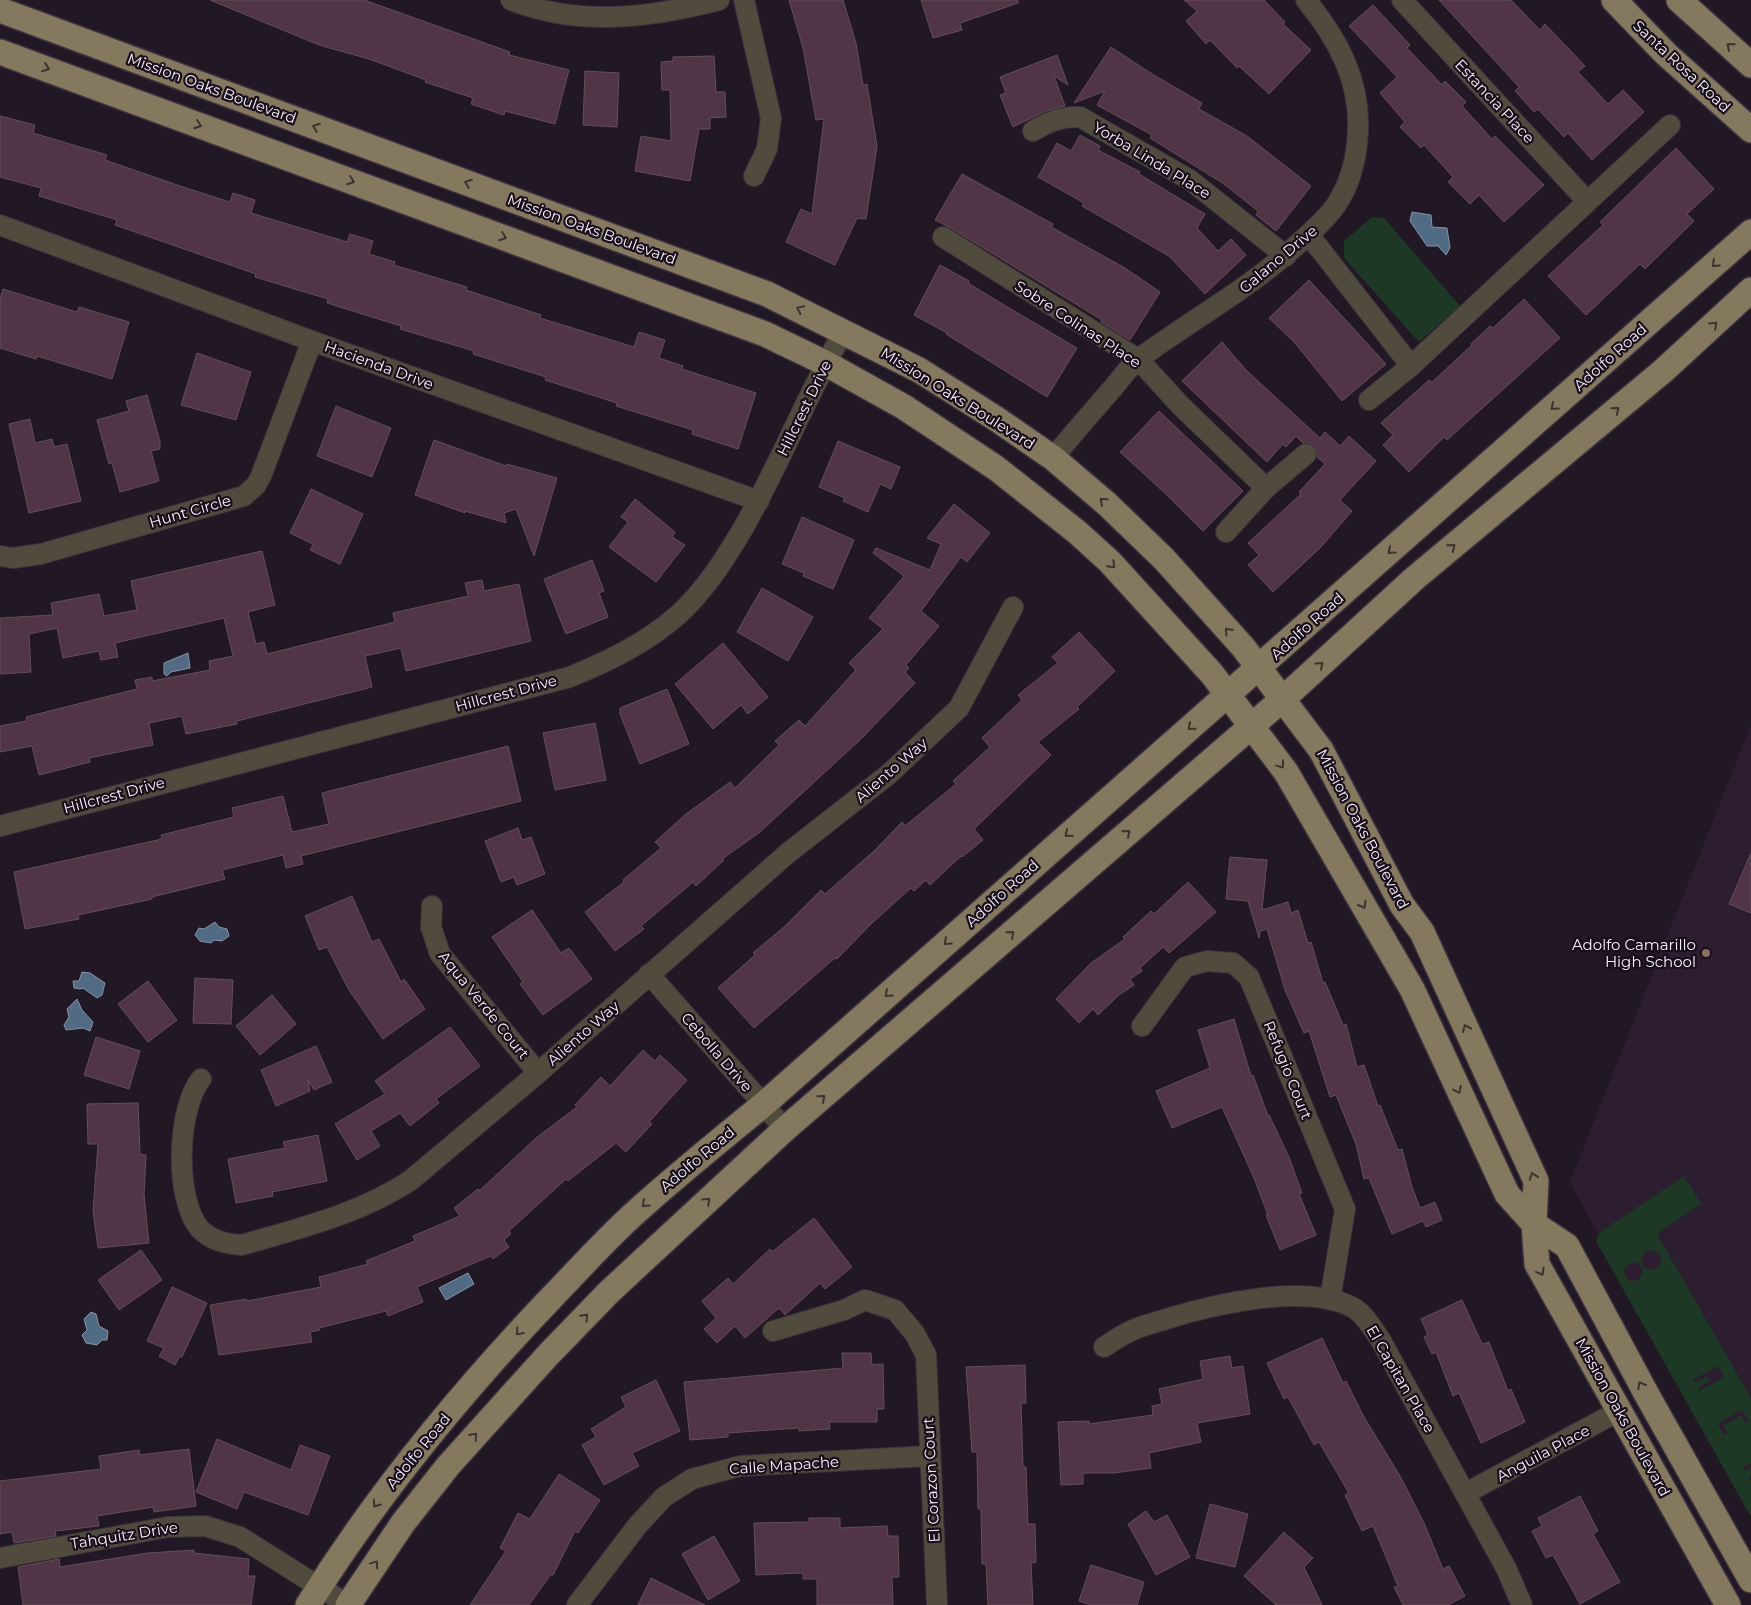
<svg xmlns="http://www.w3.org/2000/svg" width="1751" height="1605" viewBox="0 0 1751 1605" font-family="Montserrat,sans-serif">
<style>
.built{fill:#2d1d30}
.green{fill:#1d3824;fill-rule:evenodd}
.water{fill:#526b84;stroke:#8493a7}
.building{fill:#513445;stroke:#624f5a}
.lines{fill:none;stroke-linecap:round;stroke-linejoin:round}
.minor-casing{stroke:#3c313e;stroke-width:22}
.major-casing{stroke:#3c313e;stroke-width:28}
.minor{stroke:#504b3d;stroke-width:20}
.major{stroke:#84795e;stroke-width:25}
.oneway{stroke:#3e3332}
.education-dot{fill:#8d6e63;stroke:#190e1b;stroke-width:2}
.labels{text-anchor:middle;dominant-baseline:central;stroke-width:4.5;stroke-linejoin:round;paint-order:stroke}
.street-label{font-size:15px;fill:#f8f0fa;stroke:#190e1b}
.poi-label{font-size:15px;fill:#f8f0fa;stroke:#190e1b;text-anchor:end}
</style>
<rect width="100%" height="100%" fill="#221724"/>
<!-- built -->
<path class="built" d="M1751,725V1516L1570,1182Z"/>
<!-- green -->
<g class="green">
<path d="M1372,217L1384,218L1460,306L1419,342L1344,258V241Z"/>
<path d="M1684,1176L1701,1204L1657,1234L1751,1398V1463L1743,1467L1745,1471L1751,1467V1475L1749,1477L1751,1480V1517L1596,1241L1600,1232ZM1650,1250L1657,1252L1661,1257V1263L1654,1270L1644,1268L1641,1262L1644,1252ZM1636,1262L1641,1266L1643,1272L1638,1280L1632,1281L1626,1278L1624,1269L1630,1263ZM1718,1366L1724,1377L1699,1391L1698,1388L1710,1381L1707,1376L1695,1383L1693,1380ZM1742,1410L1749,1421L1746,1423L1741,1415L1723,1426L1728,1433L1724,1435L1718,1424Z"/>
</g>
<!-- water -->
<g class="water">
<path d="M1412,212L1431,215L1432,227L1447,228L1450,248L1446,255L1438,246H1427L1410,221Z"/>
<path d="M188,653L190,668L171,672L167,676L164,674V663Z"/>
<path d="M215,922L219,927L227,929L229,936L222,941L214,940L211,943L200,941L195,935L199,928L204,929Z"/>
<path d="M82,972L90,973L105,983L102,995L97,998L83,988L80,989L74,988L73,981H79Z"/>
<path d="M77,999L82,1010L93,1022L90,1031L83,1028L66,1030L64,1025L69,1017L67,1009Z"/>
<path d="M468,1273L474,1284L446,1300L439,1288Z"/>
<path d="M91,1312L96,1314L99,1326L108,1331L107,1340H102L97,1345L86,1343L82,1335L87,1330L84,1319Z"/>
</g>
<!-- building -->
<g class="building">
<path d="M210,0H364L510,52L509,55L569,70L555,124L505,111L504,115L471,104L473,98L425,82L426,80L369,59L319,45Z"/>
<path d="M789,0H843L856,43L863,85L867,84L877,146L866,219L857,218L835,265L786,242L801,209L812,214L824,119L816,120L803,48Z"/>
<path d="M921,0H1018V3L960,23L962,30L933,38Z"/>
<path d="M1184,0H1264L1285,22L1283,24L1311,50L1269,94L1239,66L1237,68L1210,40L1206,44L1186,21L1197,11Z"/>
<path d="M1439,0H1511L1540,30L1545,24L1585,66L1578,72L1608,104L1623,90L1644,112L1592,160L1568,133L1564,137L1538,109L1534,112L1515,91L1519,87Z"/>
<path d="M1373,5L1410,45L1407,48L1442,85L1445,81L1466,102L1462,106L1492,139L1495,136L1544,185L1504,222L1479,195L1470,204L1448,182L1453,177L1424,145L1421,148L1400,127L1405,122L1380,93L1397,77L1349,26Z"/>
<path d="M1111,47L1152,74L1202,103L1199,109L1247,136L1311,186L1276,231L1256,215L1258,211L1224,184L1150,138L1152,135L1097,105L1105,91L1074,103Z"/>
<path d="M1057,55L1068,85L1054,76L1065,106L1046,111L1013,127L1000,95L1006,93L1000,77Z"/>
<path d="M714,56L716,92H725L726,117L710,118V129H699L690,181L635,171L641,136L671,141L670,90H662L661,62L673,61V57Z"/>
<path d="M585,71L619,73L617,127L583,125Z"/>
<path d="M0,116L35,125L33,133L107,155L105,160L180,186L230,202L233,193L255,200L251,213L347,242L350,234L373,241L369,254L395,262L394,265L467,287L466,290L541,315L540,318L634,347L639,332L665,340L659,358L683,366L682,369L756,393L738,449L692,434L693,430L616,406L617,403L545,380L546,377L473,354L474,351L400,329L401,326L327,303L328,299L255,277L256,274L115,225L117,220L39,196L41,188L0,177Z"/>
<path d="M1080,135L1100,146L1098,150L1140,172L1139,174L1205,214L1197,228L1218,251L1231,239L1246,255L1205,294L1169,256L1082,206L1084,203L1038,177L1057,143L1071,151Z"/>
<path d="M1676,148L1714,189L1687,214L1694,221L1645,269L1640,264L1586,315L1548,276L1603,225L1600,222Z"/>
<path d="M962,174L1053,224L1051,227L1125,268L1160,292L1130,340L1101,322L1102,320L949,227L935,220Z"/>
<path d="M940,265L969,281L968,283L999,302L1077,348L1047,397L946,334L947,333L914,315Z"/>
<path d="M1309,280L1386,364L1342,401L1295,343L1269,318Z"/>
<path d="M3,289L77,312L79,307L129,322L112,379L37,356L36,359L0,348V299Z"/>
<path d="M1524,299L1560,338L1447,440L1444,437L1409,472L1383,445L1393,435L1381,423L1429,380L1432,382L1472,345L1471,344L1490,326L1493,328Z"/>
<path d="M1222,342L1247,371L1320,438L1325,432L1340,446L1349,436L1376,461L1340,500L1352,511L1321,547L1273,592L1248,565L1259,555L1248,543L1301,494L1299,492L1325,464L1317,457L1315,446L1310,443H1303L1296,436L1286,447L1283,444L1267,462L1182,381Z"/>
<path d="M197,353L251,372L236,420L181,405Z"/>
<path d="M147,395L160,442V449L151,451L159,481L120,492L112,463L109,464L97,420L129,411L126,401Z"/>
<path d="M336,406L391,428L372,477L317,456Z"/>
<path d="M1159,411L1243,491L1203,531L1168,496L1120,452Z"/>
<path d="M30,419L35,443L52,439L54,447L67,444L81,501L29,513L9,424Z"/>
<path d="M434,440L506,466L507,464L557,478L534,556L516,509L504,513L506,523L465,511V513L415,495Z"/>
<path d="M838,441L900,467L891,489L880,484L868,512L843,501L845,498L819,487Z"/>
<path d="M311,489L363,514L340,564L310,550L313,544L290,533Z"/>
<path d="M635,499L675,532L672,537L685,545L656,582L609,547L628,522L621,517Z"/>
<path d="M954,504L990,533L967,562L961,557L921,611L939,626L906,665L909,668L905,672L915,683L860,740L760,832L722,859L724,860L696,886L693,882L641,926L644,929L615,951L585,912L624,882L623,880L661,848L655,842L686,814L730,782L735,788L779,745L775,741L799,720L805,726L856,670L849,663L883,629L869,618L904,576L873,553L876,548L930,570L941,544L927,538Z"/>
<path d="M802,517L854,540L833,589L803,576L804,573L782,564Z"/>
<path d="M262,551L275,605L248,612L256,644L264,642L267,654L395,622L393,613L468,596L465,583L482,580L484,591L519,584L531,641L406,671L401,648L365,656L372,687L237,721V724L186,734L182,716L149,723L153,745L89,758L90,762L39,775L32,746L0,752V726L27,721L26,717L137,689L135,680L152,677V681L210,670L209,661L233,656L224,618L115,643L118,657L101,660L99,651L63,658L57,628L29,634L31,672L0,674V618L53,615L51,603L99,594L104,616L137,610L131,581Z"/>
<path d="M592,560L604,591L599,593L608,617L566,634L544,579Z"/>
<path d="M762,588L813,617L788,661L737,632Z"/>
<path d="M1079,632L1115,671L1077,707L1079,709L1038,742L1051,755L974,829L983,840L962,857L961,856L930,885L926,880L914,891L911,888L872,923L837,959L835,958L754,1028L718,988L755,955L753,953L784,927L821,890L825,894L875,850L902,822L905,826L956,784L953,781L990,747L982,738L1022,700L1018,695L1058,663L1052,657Z"/>
<path d="M723,643L768,697L748,714L741,705L713,729L675,684Z"/>
<path d="M667,689L689,744L640,764L620,714V708Z"/>
<path d="M595,723L606,780L555,790L543,733Z"/>
<path d="M508,746L521,801L301,856L303,864L286,868L283,855L222,870L225,879L152,897V899L78,915L79,919L25,929L14,872L162,839L161,835L234,817L232,808L283,796L292,832L329,824L322,793Z"/>
<path d="M518,828L522,840L531,837L545,874L517,885L514,877L501,882L485,841Z"/>
<path d="M1751,853V913L1729,904Z"/>
<path d="M1230,857L1267,860L1262,910L1288,902L1291,913L1298,910L1308,943L1311,942L1323,983L1325,982L1343,1025L1346,1024L1357,1067L1364,1065L1378,1106L1380,1105L1398,1150L1402,1149L1412,1187L1420,1208L1435,1202L1442,1220L1426,1227L1423,1221L1392,1234L1369,1178L1364,1179L1356,1144L1336,1095L1330,1097L1309,1031L1304,1033L1285,990L1267,929L1260,931L1259,938L1248,901L1226,899Z"/>
<path d="M1188,882L1216,912L1169,953L1163,947L1140,968L1142,971L1130,979L1134,985L1119,995L1098,1015L1093,1009L1079,1023L1056,999L1091,963L1125,939L1123,937L1151,911L1154,914Z"/>
<path d="M352,896L372,942L379,939L401,982L404,979L425,1009L383,1039L349,990L327,947L319,950L305,916Z"/>
<path d="M532,910L561,953L569,948L592,979L543,1015L520,984L523,982L492,937Z"/>
<path d="M195,978L233,980L231,1024L193,1023Z"/>
<path d="M148,981L177,1020L148,1042L118,1004Z"/>
<path d="M272,995L296,1024L260,1055L236,1026Z"/>
<path d="M1234,1019L1251,1076L1253,1075L1268,1116L1269,1115L1289,1157L1302,1193L1299,1194L1316,1235L1280,1250L1266,1215H1268L1254,1178L1222,1107L1172,1128L1156,1091L1210,1068L1198,1030Z"/>
<path d="M450,1027L480,1066L436,1099L439,1103L410,1126L400,1113L371,1131L380,1146L357,1160L335,1124L385,1094L375,1081Z"/>
<path d="M96,1037L140,1051L129,1089L84,1075Z"/>
<path d="M316,1046L332,1082L314,1090L308,1080L310,1091L276,1106L261,1070Z"/>
<path d="M643,1050L655,1061L660,1055L687,1080L649,1122L652,1124L626,1152L616,1143L568,1181L566,1179L509,1231L511,1234L504,1240L509,1247L493,1259L491,1256L417,1287L423,1302L388,1316L386,1311L319,1328L320,1330L310,1332L312,1342L219,1355L210,1305L246,1299L247,1301L321,1287L319,1277L368,1264L366,1261L415,1241L413,1236L460,1216L454,1208L478,1189L479,1191L536,1138L577,1107L575,1105L601,1077L610,1086Z"/>
<path d="M138,1103L140,1154L146,1155L144,1195L149,1243L98,1248L93,1211L98,1144H88L87,1104Z"/>
<path d="M318,1135L327,1181L272,1192L273,1196L236,1203L228,1159L285,1148L283,1142Z"/>
<path d="M814,1218L852,1267L825,1289L820,1283L785,1315L779,1308L745,1338L735,1326L717,1343L704,1329L716,1318L702,1301L728,1278L733,1284L770,1249L772,1252Z"/>
<path d="M141,1250L162,1280L119,1310L98,1280Z"/>
<path d="M172,1287L207,1303L182,1357L180,1356L175,1365L159,1356L164,1348L147,1341Z"/>
<path d="M1462,1300L1482,1344L1489,1342L1508,1391L1511,1389L1525,1422L1481,1443L1459,1393L1453,1396L1436,1352L1432,1354L1424,1337L1428,1335L1421,1319Z"/>
<path d="M1322,1338L1343,1383L1346,1381L1364,1417L1400,1476L1424,1523L1443,1569L1449,1566L1465,1596L1448,1605H1403L1394,1587L1398,1586L1373,1526L1362,1531L1345,1495L1349,1493L1319,1442L1314,1445L1288,1397L1284,1399L1267,1363Z"/>
<path d="M842,1353H871L872,1365L883,1364L884,1409H877V1422H829L830,1429L799,1431V1428L728,1433V1437L690,1440L684,1382L843,1368Z"/>
<path d="M1230,1356L1232,1368L1243,1366L1250,1414L1197,1423L1201,1442L1149,1453L1151,1468L1114,1473H1083V1484L1061,1485L1058,1422L1089,1421V1424L1153,1415L1152,1406L1162,1404L1159,1389L1203,1379L1200,1361Z"/>
<path d="M1025,1365L1026,1403H1021L1023,1467H1026L1028,1524H1035L1036,1562L1031,1563L1033,1605H988L986,1564H982L981,1509H978L977,1452H972L966,1367Z"/>
<path d="M656,1380L680,1431L632,1453L639,1466L604,1485L582,1445L596,1437L591,1429L626,1407L621,1397Z"/>
<path d="M217,1439L291,1470L300,1445L330,1456L308,1515L244,1492L237,1509L196,1492Z"/>
<path d="M189,1449L196,1506L154,1512L153,1507L97,1516L99,1526L55,1531L56,1536L14,1543L12,1532L0,1534V1481L101,1469L99,1456L139,1450L140,1455Z"/>
<path d="M559,1474L600,1500L578,1533L575,1531L553,1575L551,1574L529,1605H470L506,1551L500,1548L518,1513L530,1519Z"/>
<path d="M1580,1496L1598,1531L1593,1534L1620,1582L1580,1604L1553,1555L1546,1558L1532,1531L1542,1526L1538,1518Z"/>
<path d="M1210,1504L1248,1514L1235,1567L1196,1558Z"/>
<path d="M1146,1511L1154,1522L1167,1515L1190,1557L1156,1575L1128,1524Z"/>
<path d="M809,1518H840V1528L887,1526L888,1536H898L899,1577H892L893,1605H817V1579H803V1573L756,1575L754,1523L809,1522Z"/>
<path d="M1284,1532L1313,1558L1304,1567L1322,1605H1276L1244,1576Z"/>
<path d="M714,1536L740,1581L708,1600L682,1554Z"/>
<path d="M194,1550V1553L249,1559L248,1576H255L251,1605H23L18,1567L59,1559L60,1567L148,1553Z"/>
<path d="M1091,1565L1144,1582L1137,1605H1091L1079,1601Z"/>
<path d="M651,1578L705,1605H638Z"/>
</g>
<g class="lines">
<defs>
<g id="minor">
<path d="M511,0C579,27 649,18 719,0"/>
<path d="M744,0L771,118L767,149L754,176"/>
<path d="M1402,0L1587,201"/>
<path d="M1033,131C1048,122 1062,116 1080,117L1190,180L1286,256"/>
<path d="M0,225L312,341L759,501"/>
<path d="M1309,235L1411,366"/>
<path d="M943,237L1138,359L1180,405L1266,488"/>
<path d="M1369,400L1411,366L1670,125"/>
<path d="M1053,458C1072,435 1092,412 1112,389C1121,379 1129,366 1140,358C1193,319 1250,288 1299,243C1312,231 1326,220 1336,205C1351,183 1357,156 1358,130C1360,79 1337,38 1306,0"/>
<path d="M1226,532L1266,488L1306,454"/>
<path d="M0,556L13,558L41,554L244,496L256,485L261,476L312,341"/>
<path d="M0,826L570,677C609,661 646,643 678,615C703,592 721,565 738,537C778,470 805,397 844,331"/>
<path d="M432,906L431,927L440,954L538,1073"/>
<path d="M649,974L785,1129"/>
<path d="M1142,1026L1185,967L1207,961L1233,963L1249,977L1345,1209L1330,1300"/>
<path d="M201,1079C177,1109 174,1199 200,1229C212,1241 226,1244 242,1245C300,1228 360,1214 411,1180L538,1073L788,853L889,774L959,708L1013,607"/>
<path d="M773,1331L844,1310L865,1300L895,1310L915,1334L926,1355L937,1605"/>
<path d="M1104,1347C1113,1341 1123,1334 1133,1330C1143,1325 1155,1323 1166,1319C1215,1304 1304,1283 1352,1307C1364,1313 1372,1328 1380,1339L1506,1568L1522,1605"/>
<path d="M1466,1493L1619,1411"/>
<path d="M0,1558L168,1527L205,1526L240,1537L348,1605"/>
<path d="M577,1605L637,1526L664,1497L692,1479L740,1466L930,1456"/>
</g>
<g id="major">
<path d="M1614,0L1666,54L1751,130"/>
<path d="M1679,0L1751,65"/>
<path d="M0,10L767,294L919,370L995,418L1053,458L1107,504L1164,559L1243,647L1321,750L1402,905L1422,932L1536,1181L1534,1224L1537,1264L1728,1605"/>
<path d="M0,52L765,334L825,363L904,407L996,468L1077,532L1110,562L1212,674L1286,772L1412,989L1507,1194L1534,1224L1567,1246L1647,1395L1751,1580"/>
<path d="M308,1605C378,1493 463,1390 554,1295C581,1267 607,1238 636,1212C677,1175 720,1140 763,1105L1751,232"/>
<path d="M348,1605L403,1523L448,1466L548,1355L609,1292L785,1129L1284,698L1415,578L1663,371L1751,290"/>
</g>
</defs>
<!-- minor casing -->
<use href="#minor" class="minor-casing"/>
<!-- major casing -->
<use href="#major" class="major-casing"/>
<!-- minor -->
<use href="#minor" class="minor"/>
<!-- major -->
<use href="#major" class="major"/>
</g>
<!-- one-way arrows -->
<defs><path id="oneway-chevron" d="M-2-3.5L2.5 0L-2 3.5" fill="none" stroke-width="1.6" stroke-linecap="round" stroke-linejoin="round" transform="scale(1.25)"/></defs>
<g class="oneway">
<use href="#oneway-chevron" transform="translate(1730 46) rotate(-139)"/>
<use href="#oneway-chevron" transform="translate(46 68) rotate(20)"/>
<use href="#oneway-chevron" transform="translate(198 125) rotate(20)"/>
<use href="#oneway-chevron" transform="translate(316 127) rotate(-160)"/>
<use href="#oneway-chevron" transform="translate(351 181) rotate(20)"/>
<use href="#oneway-chevron" transform="translate(468 183) rotate(-160)"/>
<use href="#oneway-chevron" transform="translate(503 237) rotate(20)"/>
<use href="#oneway-chevron" transform="translate(1715 264) rotate(138)"/>
<use href="#oneway-chevron" transform="translate(800 309) rotate(-154)"/>
<use href="#oneway-chevron" transform="translate(1714 325) rotate(-43)"/>
<use href="#oneway-chevron" transform="translate(1554 407) rotate(138)"/>
<use href="#oneway-chevron" transform="translate(1616 410) rotate(-40)"/>
<use href="#oneway-chevron" transform="translate(1103 501) rotate(-139)"/>
<use href="#oneway-chevron" transform="translate(1452 547) rotate(-40)"/>
<use href="#oneway-chevron" transform="translate(1391 551) rotate(138)"/>
<use href="#oneway-chevron" transform="translate(1112 565) rotate(46)"/>
<use href="#oneway-chevron" transform="translate(1228 631) rotate(-132)"/>
<use href="#oneway-chevron" transform="translate(1320 665) rotate(-42)"/>
<use href="#oneway-chevron" transform="translate(1191 727) rotate(139)"/>
<use href="#oneway-chevron" transform="translate(1281 765) rotate(53)"/>
<use href="#oneway-chevron" transform="translate(1127 833) rotate(-41)"/>
<use href="#oneway-chevron" transform="translate(1068 834) rotate(139)"/>
<use href="#oneway-chevron" transform="translate(1363 905) rotate(60)"/>
<use href="#oneway-chevron" transform="translate(1011 934) rotate(-41)"/>
<use href="#oneway-chevron" transform="translate(947 942) rotate(138)"/>
<use href="#oneway-chevron" transform="translate(888 994) rotate(138)"/>
<use href="#oneway-chevron" transform="translate(1466 1028) rotate(-114)"/>
<use href="#oneway-chevron" transform="translate(1458 1090) rotate(65)"/>
<use href="#oneway-chevron" transform="translate(822 1098) rotate(-41)"/>
<use href="#oneway-chevron" transform="translate(1533 1176) rotate(-109)"/>
<use href="#oneway-chevron" transform="translate(707 1201) rotate(-43)"/>
<use href="#oneway-chevron" transform="translate(645 1204) rotate(138)"/>
<use href="#oneway-chevron" transform="translate(1541 1272) rotate(61)"/>
<use href="#oneway-chevron" transform="translate(585 1317) rotate(-46)"/>
<use href="#oneway-chevron" transform="translate(519 1332) rotate(131)"/>
<use href="#oneway-chevron" transform="translate(1641 1385) rotate(-118)"/>
<use href="#oneway-chevron" transform="translate(474 1436) rotate(-49)"/>
<use href="#oneway-chevron" transform="translate(376 1504) rotate(126)"/>
<use href="#oneway-chevron" transform="translate(375 1564) rotate(-56)"/>
</g>
<!-- markers -->
<circle class="education-dot" cx="1706" cy="953" r="5"/>
<g class="labels">
<!-- street labels -->
<g class="street-label">
<text transform="translate(1682 66) rotate(43)">Santa Rosa Road</text>
<text transform="translate(212 88) rotate(20)">Mission Oaks Boulevard</text>
<text transform="translate(1495 101) rotate(47)">Estancia Place</text>
<text transform="translate(1152 160) rotate(31)">Yorba Linda Place</text>
<text transform="translate(592 229) rotate(20)">Mission Oaks Boulevard</text>
<text transform="translate(1278 259) rotate(-40)">Galano Drive</text>
<text transform="translate(1078 324) rotate(33)">Sobre Colinas Place</text>
<text transform="translate(1610 357) rotate(-42)">Adolfo Road</text>
<text transform="translate(379 365) rotate(20)">Hacienda Drive</text>
<text transform="translate(958 398) rotate(32)">Mission Oaks Boulevard</text>
<text transform="translate(804 408) rotate(-64)">Hillcrest Drive</text>
<text transform="translate(190 511) rotate(-16)">Hunt Circle</text>
<text transform="translate(1307 626) rotate(-42)">Adolfo Road</text>
<text transform="translate(506 693) rotate(-15)">Hillcrest Drive</text>
<text transform="translate(891 770) rotate(-41)">Aliento Way</text>
<text transform="translate(114 795) rotate(-15)">Hillcrest Drive</text>
<text transform="translate(1363 829) rotate(62)">Mission Oaks Boulevard</text>
<text transform="translate(1002 893) rotate(-42)">Adolfo Road</text>
<text transform="translate(484 1005) rotate(51)">Aqua Verde Court</text>
<text transform="translate(583 1033) rotate(-41)">Aliento Way</text>
<text transform="translate(717 1052) rotate(49)">Cebolla Drive</text>
<text transform="translate(1288 1070) rotate(68)">Refugio Court</text>
<text transform="translate(697 1159) rotate(-40)">Adolfo Road</text>
<text transform="translate(1401 1379) rotate(60)">El Capitan Place</text>
<text transform="translate(1623 1417) rotate(61)">Mission Oaks Boulevard</text>
<text transform="translate(418 1451) rotate(-51)">Adolfo Road</text>
<text transform="translate(1543 1453) rotate(-28)">Anguila Place</text>
<text transform="translate(784 1465) rotate(-4)">Calle Mapache</text>
<text transform="translate(931 1480) rotate(-93)">El Corazon Court</text>
<text transform="translate(124 1535) rotate(-9)">Tahquitz Drive</text>
</g>
<!-- poi labels -->
<g class="poi-label">
<text x="1696" y="944">Adolfo Camarillo<tspan x="1696" dy="17">High School</tspan></text>
</g>
</g>
</svg>
